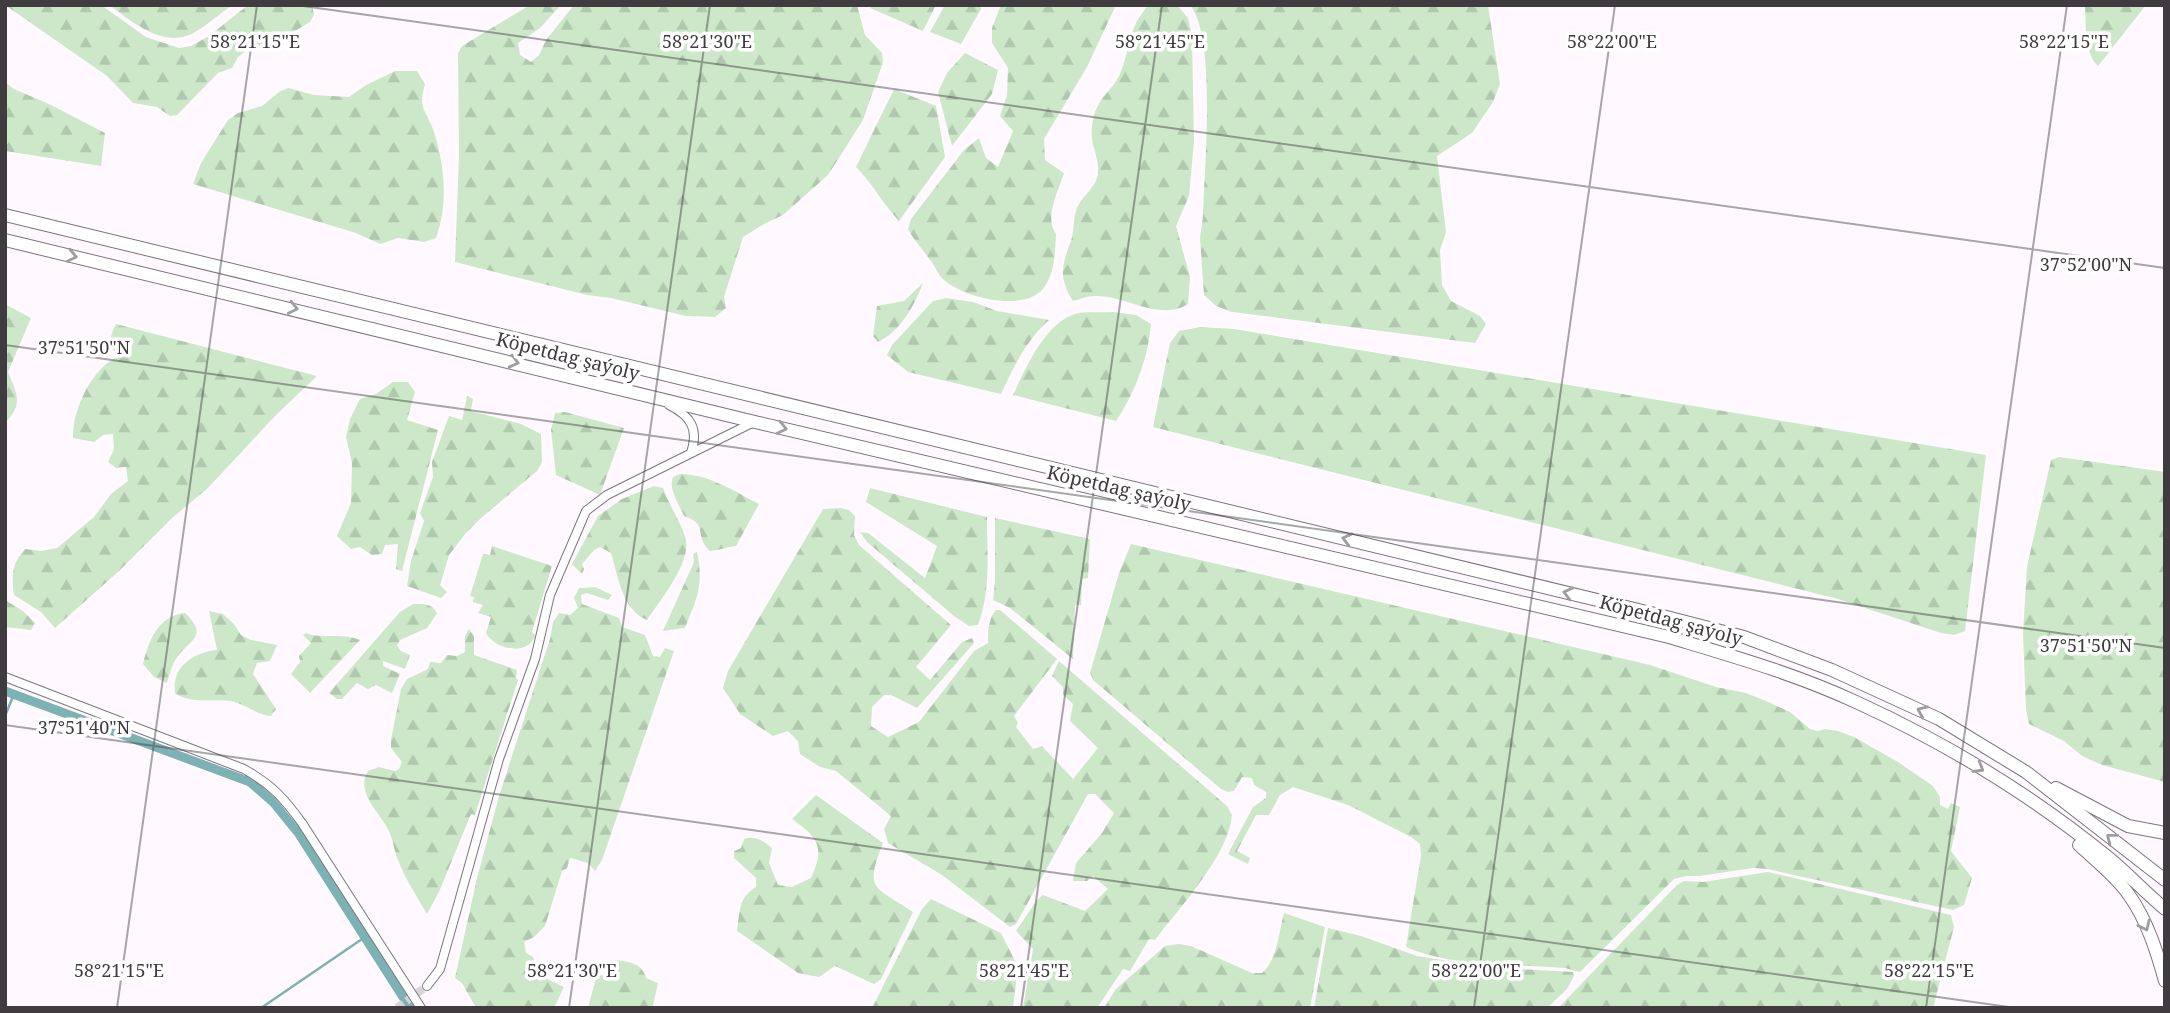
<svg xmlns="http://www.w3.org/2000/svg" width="2170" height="1013" viewBox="0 0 2170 1013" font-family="'Noto Serif',serif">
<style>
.forest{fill:url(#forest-firs)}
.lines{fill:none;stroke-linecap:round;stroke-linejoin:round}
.stream{stroke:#7cb2b4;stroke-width:2.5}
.canal{stroke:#7cb2b4;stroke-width:9}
.street-tunnel{stroke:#d9d3d9;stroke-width:8;stroke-dasharray:8 4;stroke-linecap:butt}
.street-casing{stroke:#7d757d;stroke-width:10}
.primary-casing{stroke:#7d757d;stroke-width:14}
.street{stroke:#fff;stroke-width:8}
.primary{stroke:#fff;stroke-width:12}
.oneway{stroke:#9f9d9f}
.ticks{fill:none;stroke:#3f3b3f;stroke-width:2;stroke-opacity:0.45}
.labels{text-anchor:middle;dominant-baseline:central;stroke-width:7;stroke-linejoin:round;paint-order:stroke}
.street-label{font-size:19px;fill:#3f3b3f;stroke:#fff}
.ticks-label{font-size:18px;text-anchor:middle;fill:#3f3b3f;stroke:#fff;stroke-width:7;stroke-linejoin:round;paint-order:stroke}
</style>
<defs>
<pattern id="forest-firs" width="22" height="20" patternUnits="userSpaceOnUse" patternTransform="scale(1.75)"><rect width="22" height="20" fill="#cce8c8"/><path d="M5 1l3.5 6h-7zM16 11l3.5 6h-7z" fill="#b0c8ad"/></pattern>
</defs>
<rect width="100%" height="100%" fill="#fff9ff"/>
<!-- forest -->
<g class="forest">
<path d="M5,5H101L146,37L179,48L191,46L209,36L248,5H312L314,15L310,22L270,46L247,50L238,57L232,68L218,73L177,115L170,116L157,107L133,103L107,76Z"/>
<path d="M109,5H233C220,13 210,23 197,31C166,51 134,23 109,5Z"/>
<path d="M530,5H561L540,28L518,43L520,55L531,62L539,55L546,40L574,5H857L865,35L882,53L883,62L863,120L828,175L783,215L764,224L743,237L724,297L726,308L715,317L686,316L611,298L587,295L455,262L459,156L458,53L462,46Z"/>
<path d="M872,5H936L923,31L870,8Z"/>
<path d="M945,5H980L981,9L961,44L930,32Z"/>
<path d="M1001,5H1116L1087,67L1044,139L1045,160L1064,173C1058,192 1044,217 1056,234C1055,251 1055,271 1045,286C1028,314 961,298 942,278C937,273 935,265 930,260C923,249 914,241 908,229L911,219L964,150L979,138L986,158L998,167L1013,131L1000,116L1007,95L1008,68L992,43V28Z"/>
<path d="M1148,5H1177L1188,18L1192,36L1194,141L1189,196L1176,226L1190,277L1188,304C1160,322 1125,295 1095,296C1088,296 1080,299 1073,301C1058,278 1062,264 1071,241C1075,229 1072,216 1079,204C1084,195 1094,188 1097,178C1102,159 1089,147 1092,126C1096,96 1110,95 1120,74C1127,58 1128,39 1136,23C1139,17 1144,11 1148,5Z"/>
<path d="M1190,5H1488L1500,84L1493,102L1472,133L1437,156L1446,232L1440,250L1442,285L1451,301L1480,316L1486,324L1475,343L1232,312L1216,306L1204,295L1200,238L1203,216C1204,171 1217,38 1190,5Z"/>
<path d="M2085,5H2146L2098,66C2084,54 2086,22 2085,5Z"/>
<path d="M965,53L998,70L992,94L952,146L938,92L947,73Z"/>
<path d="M395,71H417L425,84C417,113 428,110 435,135C445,169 448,205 436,238L424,242L398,238L380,244L356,233L193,184L201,163L228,120L238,113L262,106L279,92L288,88L314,95L349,97L366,85Z"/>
<path d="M5,82L14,89L49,104L105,133L101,166L5,151Z"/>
<path d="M894,89L936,106L945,157L899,221C883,204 873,184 856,167Z"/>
<path d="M923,283C914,306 901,331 878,342L873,336L877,306L904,301Z"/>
<path d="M946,298L973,302L997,311L1049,320C1026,341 1014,366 1001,394L908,372L887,355L892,345L933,301Z"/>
<path d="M5,304L31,318L8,372C17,394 24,404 5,423Z"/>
<path d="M1113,312L1136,315L1151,324C1148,358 1135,393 1116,421L1013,395C1026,368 1044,324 1075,314C1086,311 1101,313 1113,312Z"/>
<path d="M116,324L317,376L275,416L208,488L172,518L119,571L55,628L41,612L14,595C11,576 12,563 25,549L41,551L57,548L94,517L111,494L128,481L126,467L116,468L108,462L114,449L113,434L103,435L94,442L73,438C72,411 92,367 118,357C108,344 109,339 116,324Z"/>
<path d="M1200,327L1234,329L1986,455L1965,631L1954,635L1941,633L1838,599L1153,427L1170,343L1179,331Z"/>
<path d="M393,382H408L415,392L407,420L438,430L402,571L396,569L398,544L385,545L382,554L372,555L360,547L351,549L337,536L351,503L352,463L346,437L350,419L360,399L376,394Z"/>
<path d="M467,396L473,399L471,411L521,424L541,434L542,462L537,471L481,518L466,533L449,555L440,585L447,592L441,598L407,586L411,561L424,521L420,513L433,477L432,462L449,416L462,420Z"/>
<path d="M565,412L624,428L600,495L556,475L551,430L555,413Z"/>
<path d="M2059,457L2165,472V782L2102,765L2082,756L2064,741L2029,724L2026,710L2023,634L2027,567L2051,460Z"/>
<path d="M680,474C708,474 734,491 759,504L736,546C727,547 720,550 710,551C693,536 710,525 684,516C679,504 668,489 673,477Z"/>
<path d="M654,486L663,488C668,503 683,526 686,540C690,565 660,600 647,620C622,610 618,576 611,553L600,547L594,550L582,564L584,569L582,574L572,564L598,516L622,499Z"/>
<path d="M870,488L987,517C987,553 991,591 978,625L969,626L954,616L867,542L860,532L868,533L925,578L937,546L866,502Z"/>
<path d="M841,508L849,510L855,516L854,535L859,545L951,625L916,667L930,680L962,642L972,638L974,643L917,708L891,695H884L872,707L871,726L888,737L919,722L974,651L988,643C988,631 988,619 996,610H1000L1057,659L1014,716L1018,723L1016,727L1033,749L1042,746L1073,779L1098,748L1070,721L1073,704L1063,695V687L1052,676L1059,661L1227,806L1232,815C1229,855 1179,908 1155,940L1149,939L1130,971L1123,969L1097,1008H1023L1033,949L1016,931L1037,900L1043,895L1085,911L1108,889L1093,876L1087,881H1073L1076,863L1102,833L1114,813L1095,794H1088L1016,924L1010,927L942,875L888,843L884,829L891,816L836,771L820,767L800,754L798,741L788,731L773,736L740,714L723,688L728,671L823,509Z"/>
<path d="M995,518L1090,539L1088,578L1082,579L1081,605H1075L1073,659L1010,608L993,600L995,581Z"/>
<path d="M1131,544L1650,665L1716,687L1746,693L1766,701L1790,712L1810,729L1818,731L1825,729L1838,731L1854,737L1898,762L1933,786L1940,797V805L1948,809L1951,803L1960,807L1951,851L1972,878L1964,905L1953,910L1767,869L1753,868L1700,876H1687L1674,879L1580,972L1565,968C1514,964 1452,967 1406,947L1421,855L1420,844L1411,837L1348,805L1293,787L1280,795L1269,815H1256L1237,851L1250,858L1248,864L1228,854L1253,807L1266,798V792L1254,785L1252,778L1242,777L1234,791L1228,792L1221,789L1093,680L1090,673L1119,573Z"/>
<path d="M492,546L552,566L532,632L536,636C533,639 532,643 528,645C515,654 492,645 486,633L491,617L478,613L483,605L473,602L474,597L470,596L483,554L490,555Z"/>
<path d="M697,552C704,586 697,598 685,628L663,631L694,562L693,554Z"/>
<path d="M595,587L612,595L608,600L587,593L581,595L582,604L619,618L622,627L645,635L653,656L660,657L665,648L674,651L602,860L595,871L588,863L570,858L567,868L562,871L545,926L534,937L524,942L526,953L533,957L541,976L564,987L554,1008H476L462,983L455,978L477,878L499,796L550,639L553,622L559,613L570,615L578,608L574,598L579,588Z"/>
<path d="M5,600L23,611L35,623L31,630L5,627Z"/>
<path d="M413,604C423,604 432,603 437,613L427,628L400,640L397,646L401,651L410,655L405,669L383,661V666L400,674L392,693L376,685L368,689L357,683L342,699H337L329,693L400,612Z"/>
<path d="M209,611L223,614L234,624L241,635L251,640L277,645L270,661L257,663L253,674L276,709L271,716C256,715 247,704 230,701C212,699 189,704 175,693C171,667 194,652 217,650Z"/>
<path d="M185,613C209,636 191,639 178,656C172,664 170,673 167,683L154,677L143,664C149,640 158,616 185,613Z"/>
<path d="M469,629L474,636V655L517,670L516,678L518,680L475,815L471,814L439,892L427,914C417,896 405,879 398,860C394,850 393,839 388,829C379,812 355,792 368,771L379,767L395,771L399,769L402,762L391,748V740L401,689L407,679L428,669L430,662L441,663L447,655L457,656L465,652V636Z"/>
<path d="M306,633C323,640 339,632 360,640L310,693L291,674L300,662L299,656L311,643L303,635Z"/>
<path d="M816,795L883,843C864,891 874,886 913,912L881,979L874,984L835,966L819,977L798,973L737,931C740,911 738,898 756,887V878L734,858V851L741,848L744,839C754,835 764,841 772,848L769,863L778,885L792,887L811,878C825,848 819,838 792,819Z"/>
<path d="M1768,872L1951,915L1954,927L1933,1008H1558L1677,885L1684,881L1703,882Z"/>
<path d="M931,899L1001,933L1018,967L1013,1008H872L922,909Z"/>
<path d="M1284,913L1325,927L1310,1008H1104L1116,989L1165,946L1178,944L1191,946L1252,973H1262C1277,961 1279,931 1284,913Z"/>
<path d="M1328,928L1361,936L1417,956L1486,967L1573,972L1574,976L1567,989L1547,1008H1314Z"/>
<path d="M615,960C630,962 642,963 646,978L658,983L653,1006L655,1008H588L597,974L605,976Z"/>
</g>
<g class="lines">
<!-- stream -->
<g class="stream">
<path d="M5,716L14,694"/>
<path d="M261,1008L365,937"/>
</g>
<!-- canal -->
<path class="canal" d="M5,691L250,782L273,802L299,834L410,1008"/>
<!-- street-tunnel -->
<path class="street-tunnel" d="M397,1008L427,986"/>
<defs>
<g id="street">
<path d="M669,405C691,416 699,429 691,453"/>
<path d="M5,677L244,769C272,785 283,797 302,823L421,1008"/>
<path d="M427,986L440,969L499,759L535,659L550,595L586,511L607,495L754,422"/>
</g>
<g id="primary">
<path d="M5,215L1655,614L1744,637L1832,670L1939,719L2026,772L2165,880"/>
<path d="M5,240L755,422L1669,637C1732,656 1796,674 1856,702C1946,743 2033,796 2110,859C2129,875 2146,893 2165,909"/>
<path d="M2056,788L2128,826L2165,833"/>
<path d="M2079,845C2096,861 2116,876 2129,895C2147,920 2157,952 2165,981"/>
</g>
</defs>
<!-- street casing -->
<use href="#street" class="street-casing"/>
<!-- primary casing -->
<use href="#primary" class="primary-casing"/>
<!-- street -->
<use href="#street" class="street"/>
<!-- primary -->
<use href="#primary" class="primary"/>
</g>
<!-- one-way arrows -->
<defs><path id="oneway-chevron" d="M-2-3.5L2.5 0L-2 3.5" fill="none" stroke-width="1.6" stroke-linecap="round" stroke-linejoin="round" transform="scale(1.75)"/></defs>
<g class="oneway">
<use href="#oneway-chevron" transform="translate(72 256) rotate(13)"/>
<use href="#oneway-chevron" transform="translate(293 308) rotate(13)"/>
<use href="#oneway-chevron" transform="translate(514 362) rotate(14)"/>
<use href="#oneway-chevron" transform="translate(782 428) rotate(13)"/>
<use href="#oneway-chevron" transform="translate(1347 539) rotate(-166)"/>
<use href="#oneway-chevron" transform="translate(1568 593) rotate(-166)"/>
<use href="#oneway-chevron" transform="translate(1922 711) rotate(-156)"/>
<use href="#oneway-chevron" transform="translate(1979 768) rotate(31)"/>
<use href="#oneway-chevron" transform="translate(2111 838) rotate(-142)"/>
<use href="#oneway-chevron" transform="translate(2145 926) rotate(65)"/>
</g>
<!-- ticks -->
<path class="ticks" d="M296,5L2165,268M5,345L2165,648M5,725L2016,1008M117,1008L257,5M569,1008L710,5M1021,1008L1162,5M1474,1008L1615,5M1926,1008L2067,5"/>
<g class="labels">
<!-- street labels -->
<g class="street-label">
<text transform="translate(568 356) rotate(14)">Köpetdag şaýoly</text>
<text transform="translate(1119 488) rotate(13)">Köpetdag şaýoly</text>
<text transform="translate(1671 620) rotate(15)">Köpetdag şaýoly</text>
</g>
</g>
<g class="ticks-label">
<text x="255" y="48">58°21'15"E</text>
<text x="707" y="48">58°21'30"E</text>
<text x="1160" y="48">58°21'45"E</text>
<text x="1612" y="48">58°22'00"E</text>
<text x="2064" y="48">58°22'15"E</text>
<text x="2086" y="271">37°52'00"N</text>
<text x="84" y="354">37°51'50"N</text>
<text x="2086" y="652">37°51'50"N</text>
<text x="84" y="734">37°51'40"N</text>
<text x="119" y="977">58°21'15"E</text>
<text x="572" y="977">58°21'30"E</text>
<text x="1024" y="977">58°21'45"E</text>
<text x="1476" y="977">58°22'00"E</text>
<text x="1929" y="977">58°22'15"E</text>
</g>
<!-- border -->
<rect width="2170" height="1013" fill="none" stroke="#3f3b3f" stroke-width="14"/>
</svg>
